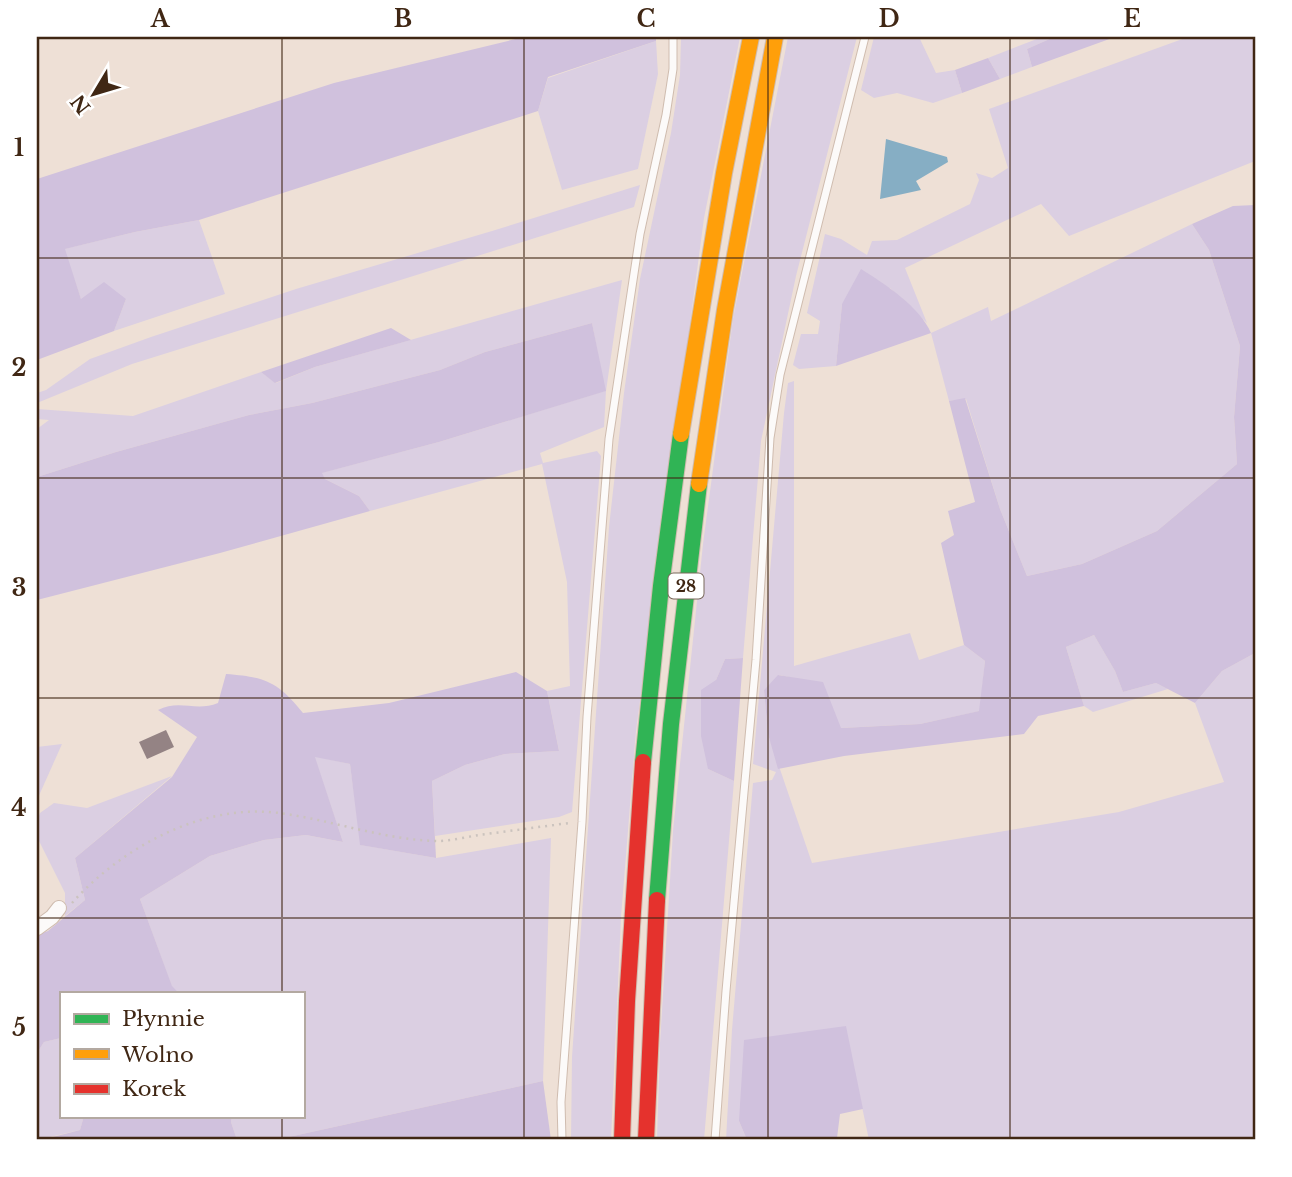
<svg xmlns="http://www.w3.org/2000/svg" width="1292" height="1177" viewBox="0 0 1292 1177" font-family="'Libre Baskerville',serif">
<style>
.green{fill:#dbcfe2}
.forest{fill:#d0c1dd}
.water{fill:#86aec4}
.building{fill:#948384}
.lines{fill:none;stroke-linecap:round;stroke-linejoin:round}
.lane-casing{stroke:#cfbcaf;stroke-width:9}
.street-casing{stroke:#cfbcaf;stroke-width:16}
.fast-casing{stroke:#cfbcaf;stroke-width:18}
.slow-casing{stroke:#cfbcaf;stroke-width:18}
.jam-casing{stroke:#cfbcaf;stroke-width:18}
.path{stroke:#cbc3be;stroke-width:2.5;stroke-dasharray:2 5;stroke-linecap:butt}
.lane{stroke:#fcfaf9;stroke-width:7}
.street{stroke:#fcfaf9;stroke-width:14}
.fast{stroke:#30b455;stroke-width:16}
.slow{stroke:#ff9f0a;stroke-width:16}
.jam{stroke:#e5322d;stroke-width:16}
.grid{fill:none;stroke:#402714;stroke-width:2;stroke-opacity:0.55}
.labels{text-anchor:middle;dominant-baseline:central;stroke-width:7;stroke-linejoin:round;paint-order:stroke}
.shield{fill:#fff;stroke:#79685a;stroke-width:2}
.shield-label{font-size:16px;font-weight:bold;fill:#402714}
.neatline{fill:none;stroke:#402714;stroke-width:2.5}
.grid-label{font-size:23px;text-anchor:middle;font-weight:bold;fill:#402714}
</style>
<rect width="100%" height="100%" fill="#eee0d6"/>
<!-- green -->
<g class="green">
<path d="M681,37H740L704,218L636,731L621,917L611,1140H571L572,1057L609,527L624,393L640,279L671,133L680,75Z"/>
<path d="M788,37H857L796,276L761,441L743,658L725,659L716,680L708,769L734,781L704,1140H657L660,1043L673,831L703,544L733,319Z"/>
<path d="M874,37H919L936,73L955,70L962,93L933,103L897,93L874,98L861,90Z"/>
<path d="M1042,37H1054L1027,49L1032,67L1000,79L988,58Z"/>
<path d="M1188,37H1255V161L1069,236L1041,204L905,268L927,323L890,288L842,304L836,366L799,369L793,365L801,334H818L820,321L807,313L825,234L841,239L867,255L872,241L897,240L970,204L979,180L976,173L992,178L1008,168L989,109Z"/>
<path d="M656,41L658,74L638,169L562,190L538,111L548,78Z"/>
<path d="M640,185L634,207L132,364L37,403V393L46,390L90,359L151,337L296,289L492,231Z"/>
<path d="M199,220L225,294L114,331L126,299H81L64,249L135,232Z"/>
<path d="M1192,224L1209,250L1240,346L1234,417L1237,464L1157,531L1082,564L1027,576L1000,509L966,399L949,401L931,333L988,307L991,321Z"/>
<path d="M622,280L606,391L604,427L540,453L543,463L597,451L601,456L572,812L559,817L435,836L432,781L465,765L505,754L559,751L547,691L570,686L567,582L542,464L370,511L359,496L325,479L321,473L439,442L605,391L592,323L485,352L440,370L312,403L249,415L116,452L37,477V429L49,420L37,419V409L133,416L261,372L276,383L315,367Z"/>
<path d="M794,381V666L910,633L919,660L964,645L985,661L980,711L920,724L840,728L794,678L779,675L764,690L768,734L812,863L1119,812L1224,782L1195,703L1222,671L1255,653V1140H869L845,1026L739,1121L747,1140H726L732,1030L753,783L772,780L776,772L753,764L784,413L788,383Z"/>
<path d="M1094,635L1115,671L1123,692L1156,683L1168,689L1093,712L1084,706L1066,647Z"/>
<path d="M62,744L37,800V747Z"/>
<path d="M314,756L350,764L361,845L436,858L551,838L543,1081L275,1140H237L231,1122L232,1116H303V993H179L172,987L140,899L210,856L264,840L306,835L343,842Z"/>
<path d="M172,776L75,858L85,900L65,916V893L37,837V821L40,813L54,803L87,808Z"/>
<path d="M61,1038V1116H84L80,1130L37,1140V1053L44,1042Z"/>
</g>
<!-- forest -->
<g class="forest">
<path d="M524,37H656V41L548,77L538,111L199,220L135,232L65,249L81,299L104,282L126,299L114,331L37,360V179L334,83Z"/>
<path d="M1054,37H1115L1032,67L1027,49Z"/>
<path d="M988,58L1000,79L962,93L955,70Z"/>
<path d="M1255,205V653L1222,671L1195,703L1156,683L1123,692L1115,671L1094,635L1066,647L1084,706L1038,716L1024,734L844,756L778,769L768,734L764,690L778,675L823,682L841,728L920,724L979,711L985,661L964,645L941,543L954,535L948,511L975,502L949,401L965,398L1000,509L1027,576L1082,564L1157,531L1237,464L1234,417L1240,346L1209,250L1192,224L1233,206Z"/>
<path d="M861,269C885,284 920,307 931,333L836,366L842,304Z"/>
<path d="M592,323L606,391L439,442L322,473L325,479L359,496L370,511L220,553L37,600V477L116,452L249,415L312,403L440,370L485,352Z"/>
<path d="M391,328L411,340L315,367L275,383L261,372Z"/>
<path d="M743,658L734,781L708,769L701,736V690L716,680L725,659Z"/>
<path d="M516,672L547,691L559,751L505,754L465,765L432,781L436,858L360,845L350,764L315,757L343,842L306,835L264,840L210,856L140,899L172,986L179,993H61V1038L44,1042L37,1053V935L48,931L85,900L75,858L172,777L197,737L158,710C179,699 196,712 218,703L226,674C266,677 278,682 303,713L389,703Z"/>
<path d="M846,1026L863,1109L840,1114L837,1138L830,1140H747L739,1121L744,1040Z"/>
<path d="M543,1081L551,1140H275Z"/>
<path d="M84,1116H232L231,1122L237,1140H41L80,1130Z"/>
</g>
<!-- water -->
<path class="water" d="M886,139L947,157L948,162L916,181L921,190L880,199Z"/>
<!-- building -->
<path class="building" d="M166,730L174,747L147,759L139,742Z"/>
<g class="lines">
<defs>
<g id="lane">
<path d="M562,1140L561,1102L582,822L587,717L609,439L640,234L666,115L673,69V37"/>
<path d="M715,1140L726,991L756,660L770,438L780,375L865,37"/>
</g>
<path id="street" d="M37,928L52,917L59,908"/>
<g id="fast">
<path d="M643,762L661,586L681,434"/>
<path d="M657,900L671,724L699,484"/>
</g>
<g id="slow">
<path d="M681,434L724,173L751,37"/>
<path d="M699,484L725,310L775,37"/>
</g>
<g id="jam">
<path d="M622,1140L627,1001L643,762"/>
<path d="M646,1140L657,900"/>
</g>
</defs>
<!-- lane casing -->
<use href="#lane" class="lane-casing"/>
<!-- street casing -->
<use href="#street" class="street-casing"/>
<!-- fast casing -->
<use href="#fast" class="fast-casing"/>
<!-- slow casing -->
<use href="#slow" class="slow-casing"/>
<!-- jam casing -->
<use href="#jam" class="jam-casing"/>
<!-- path -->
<path class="path" d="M72,903C122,847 203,803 279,813C332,820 384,840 437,841C451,841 466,837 479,835C509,831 539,827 569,823"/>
<!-- lane -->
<use href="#lane" class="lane"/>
<!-- street -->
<use href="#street" class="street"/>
<!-- fast -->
<use href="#fast" class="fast"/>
<!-- slow -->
<use href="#slow" class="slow"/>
<!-- jam -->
<use href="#jam" class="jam"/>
</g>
<!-- grid -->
<path class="grid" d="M282,37V993M524,37V1140M768,37V1140M1010,37V1140M37,258H1255M37,478H1255M37,698H1255M37,918H1255M282,1116V1140"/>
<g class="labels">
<!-- shield labels -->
<rect class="shield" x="668.5" y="573.5" width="35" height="25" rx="5"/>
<g class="shield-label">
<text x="686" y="586">28</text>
</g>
</g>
<!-- border -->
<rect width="1292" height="1177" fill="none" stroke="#ffffff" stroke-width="77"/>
<!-- legend -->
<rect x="60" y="992" width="245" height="126" fill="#ffffff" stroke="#b3a9a1" stroke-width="2"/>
<rect x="74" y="1014" width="35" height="10" fill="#30b455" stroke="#b3a9a1" stroke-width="2"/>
<text x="122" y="1026" font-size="21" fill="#402714">Płynnie</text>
<rect x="74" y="1049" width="35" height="10" fill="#ff9f0a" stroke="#b3a9a1" stroke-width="2"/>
<text x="122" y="1062" font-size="21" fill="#402714">Wolno</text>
<rect x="74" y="1084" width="35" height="10" fill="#e5322d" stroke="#b3a9a1" stroke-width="2"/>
<text x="122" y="1096" font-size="21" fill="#402714">Korek</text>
<!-- north arrow -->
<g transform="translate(94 94) rotate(232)" stroke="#ffffff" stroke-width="5" paint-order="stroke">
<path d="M0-5L12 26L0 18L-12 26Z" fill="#402714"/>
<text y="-10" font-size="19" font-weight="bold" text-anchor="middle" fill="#402714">N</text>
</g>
<rect x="38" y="38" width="1216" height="1100" class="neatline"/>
<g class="grid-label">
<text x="160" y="27">A</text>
<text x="403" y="27">B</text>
<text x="646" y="27">C</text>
<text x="889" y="27">D</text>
<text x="1132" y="27">E</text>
<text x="19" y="156">1</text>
<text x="19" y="376">2</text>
<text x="19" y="596">3</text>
<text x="19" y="816">4</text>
<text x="19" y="1036">5</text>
</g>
</svg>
